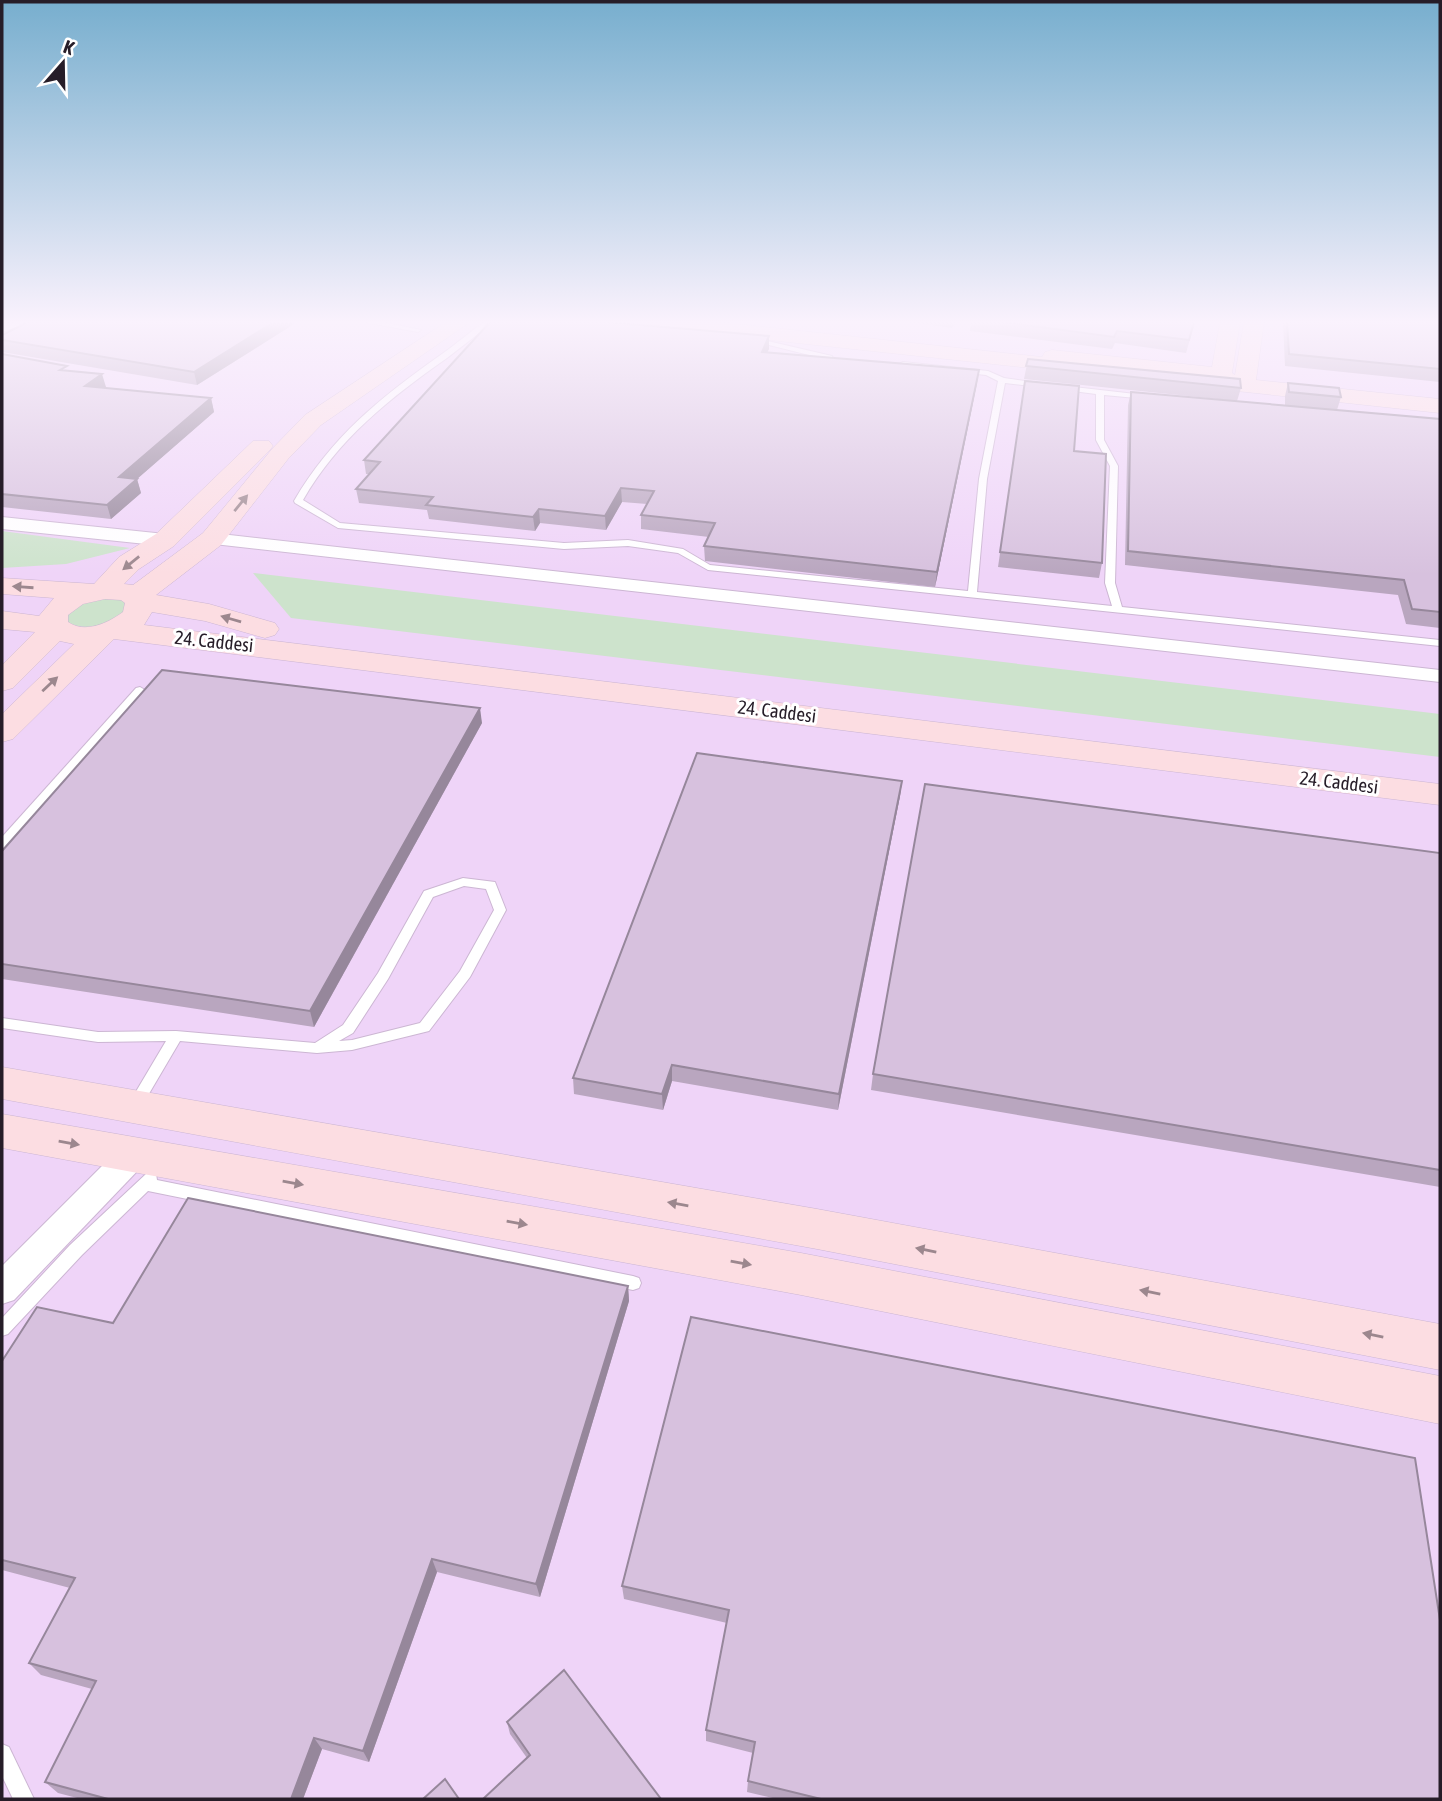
<svg xmlns="http://www.w3.org/2000/svg" width="1442" height="1801" viewBox="0 0 1442 1801" font-family="'Asap Condensed',sans-serif">
<style>
.built{fill:#efd4f8}
.green{fill:#cde3cc}
.lines{fill:none;stroke-linecap:round;stroke-linejoin:round}
.lane-casing{stroke:#ccb6d3;stroke-width:2}
.street-casing{stroke:#ccb6d3;stroke-width:2}
.secondary-casing{stroke:#ccb6d3;stroke-width:1}
.lane{fill:#fff;fill-rule:evenodd}
.street{fill:#fff;fill-rule:evenodd}
.secondary{fill:#fcdde2;fill-rule:evenodd}
.wall{fill:#b9a6bf}
.shaded-wall{fill:#96879b}
.building{fill:#d7c1de;stroke:#96879b;stroke-width:2}
.oneway{fill:#9c878e}
.labels{text-anchor:middle;dominant-baseline:central;stroke-width:6;stroke-linejoin:round;paint-order:stroke}
.street-label{font-size:19px;fill:#261d28;stroke:#fff}
</style>
<rect width="100%" height="100%" fill="#f5e3fb"/>
<!-- built -->
<rect class="built" x="2" y="322" width="1438" height="1477"/>
<!-- green -->
<g class="green">
<path d="M2,531L130,548L66,564L2,568Z"/>
<path d="M253,573L1440,714V757L291,618Z"/>
<path d="M109,596L125,601L128,611C108,623 91,633 68,623L66,613L74,605Z"/>
</g>
<g class="lines">
<defs>
<g id="lane">
<path d="M364,322H382L421,330L418,332Z"/>
<path d="M485,322H494C478,333 463,346 447,358C390,398 338,439 303,500L340,523L564,543L628,540L683,549L710,565L968,591L979,479L998,381L986,375L903,366L899,364L903,362L988,371L1004,378L1040,383L1044,385L1040,387L1005,383L987,479L977,592L1112,606L1105,583L1110,466L1096,440V394L1065,390L1061,388L1065,386L1144,395L1148,397L1147,399L1104,395V440L1118,466L1115,583L1122,607L1440,640V646L708,570L678,553L628,546L564,549L338,528L295,503L294,501C332,436 381,397 442,354C457,344 470,331 485,322Z"/>
<path d="M755,338L832,356L833,358L829,360L753,341L752,340Z"/>
<path d="M140,687L145,690L144,692L6,847L2,848V837L136,688Z"/>
<path d="M463,878L495,882L506,910L470,977L429,1031L352,1050L317,1053L180,1041L140,1109L135,1111L130,1109L128,1105L166,1041L98,1042L2,1028V1018L98,1032L176,1031L315,1043L343,1025L378,973L424,891ZM464,886L486,889L494,910L460,971L420,1023L352,1040L339,1041L353,1033L388,979L433,897Z"/>
<path d="M151,1172L156,1174L157,1180L633,1276L639,1278L641,1283L639,1288L633,1290L148,1191L82,1255L8,1334L2,1336V1318L70,1245L146,1174Z"/>
<path d="M2,1744L9,1747L34,1799H13L2,1776Z"/>
</g>
<g id="street">
<path d="M23,322L21,325L2,332V323Z"/>
<path d="M2,517L165,534L174,540L165,546L2,529Z"/>
<path d="M212,533L1440,670V682L205,543L203,539L205,535Z"/>
<path d="M134,1141L145,1145L150,1154L145,1163L14,1300L2,1304V1266L123,1145Z"/>
</g>
<g id="secondary">
<path d="M446,322H470L321,425L288,459L221,545L156,595L209,604L275,623L279,629L275,635L265,638L205,621L152,612L144,625L1440,784V805L114,639L13,739L2,742V714L74,644L60,641L13,688L2,691V665L35,632L2,629V611L39,616L54,598L2,594V578L94,584L119,557L156,534L253,441H269L273,446L269,451L174,546L139,569L124,584L133,585L203,533L272,449L305,415ZM105,599L121,600L125,603L123,612C108,623 85,634 68,622V615L83,604Z"/>
<path d="M647,322H718L1042,357L1045,352L1052,350L1212,367L1220,322H1240L1232,373L1235,375L1244,322H1264L1256,380L1440,399V413L1190,386L1182,384L1181,377L1087,366L1085,372L1077,373L657,328Z"/>
<path d="M2,1067L817,1209L1440,1324V1370L817,1249L2,1099Z"/>
<path d="M2,1114L801,1253L1440,1376V1424L801,1295L2,1148Z"/>
</g>
</defs>
<!-- lane casing -->
<use href="#lane" class="lane-casing"/>
<!-- street casing -->
<use href="#street" class="street-casing"/>
<!-- secondary casing -->
<use href="#secondary" class="secondary-casing"/>
<!-- lane -->
<use href="#lane" class="lane"/>
<!-- street -->
<use href="#street" class="street"/>
<!-- secondary -->
<use href="#secondary" class="secondary"/>
</g>
<!-- wall -->
<g class="wall">
<path d="M910,322H956L952,328Z"/>
<path d="M971,322H1195L1186,353L1115,343L1112,349L970,331Z"/>
<path d="M1283,322H1440V382L1285,366Z"/>
<path d="M294,324L197,385L2,352V335Z"/>
<path d="M769,336V349L767,352L977,383L935,587L705,561L704,546L709,537L641,529V515L647,504L622,502L606,530L540,523L535,531L429,519L427,510L359,503L356,489L369,474H366L364,460Z"/>
<path d="M2,354L68,371L106,387L104,388L211,398L214,412L137,479L141,493L111,519L2,507Z"/>
<path d="M1028,359L1241,388L1237,401L1024,379Z"/>
<path d="M1025,381L1074,451L1102,563L1099,578L998,567Z"/>
<path d="M1288,383L1341,397L1337,410L1440,419V628L1406,624L1398,595L1125,565L1128,405L1131,392L1285,405V396Z"/>
<path d="M482,723L314,1027L2,979V851Z"/>
<path d="M902,781L900,796L838,1110L672,1081L663,1110L574,1094L573,1078Z"/>
<path d="M1440,853V1187L871,1090L873,1074Z"/>
<path d="M628,1286L629,1301L540,1597L437,1572L369,1762L322,1749L303,1799H81L58,1793L45,1782L92,1689L41,1675L29,1663L70,1588L2,1570V1361L113,1323Z"/>
<path d="M691,1317L1440,1799H777L747,1792L748,1781L753,1753L706,1741V1730L727,1623L624,1599L622,1586Z"/>
<path d="M507,1722L661,1799L527,1758L510,1734Z"/>
</g>
<!-- shaded-wall -->
<g class="shaded-wall">
<path d="M274,322H293L294,324L197,385L194,372Z"/>
<path d="M769,336V349L761,364L762,352Z"/>
<path d="M979,370L977,383L935,587L937,572Z"/>
<path d="M102,374L106,387L89,399L85,386Z"/>
<path d="M211,398L214,412L137,479L141,493L111,519L107,505L119,477Z"/>
<path d="M621,488L622,502L606,530L605,516Z"/>
<path d="M539,509L540,523L535,531L533,517Z"/>
<path d="M480,708L482,723L314,1027L310,1011Z"/>
<path d="M902,781L900,796L838,1110L839,1094Z"/>
<path d="M672,1065V1081L663,1110L662,1094Z"/>
<path d="M628,1286L629,1301L540,1597L536,1584Z"/>
<path d="M432,1559L437,1572L369,1762L363,1751Z"/>
<path d="M314,1738L322,1749L303,1799H291Z"/>
</g>
<!-- building -->
<g class="building">
<path d="M28,322H274L194,372L2,340V335Z"/>
<path d="M490,322H605L769,336L762,352L979,370L937,572L704,546L715,523L641,515L654,491L621,488L605,516L539,509L533,517L426,505L433,497L356,489L380,462L364,460Z"/>
<path d="M1003,322H1194L1189,340L1117,331L1114,337Z"/>
<path d="M1287,322H1440V369L1289,354Z"/>
<path d="M2,354L67,366L60,370L102,374L85,386L211,398L119,477L137,479L107,505L2,494Z"/>
<path d="M1028,359L1240,379L1241,388L1026,366Z"/>
<path d="M1025,381L1079,386L1074,451L1106,454L1102,563L1000,552Z"/>
<path d="M1288,383L1339,388L1341,397L1289,392Z"/>
<path d="M1131,392L1440,419V612L1412,609L1404,580L1128,551Z"/>
<path d="M162,670L480,708L310,1011L2,964V851Z"/>
<path d="M697,753L902,781L839,1094L672,1065L662,1094L573,1078Z"/>
<path d="M925,784L1440,853V1170L873,1074Z"/>
<path d="M188,1198L628,1286L536,1584L432,1559L363,1751L314,1738L291,1799H108L45,1782L96,1681L29,1663L75,1578L2,1560V1361L37,1307L113,1323Z"/>
<path d="M691,1317L1415,1458L1440,1620V1799H821L748,1781L755,1742L706,1730L729,1610L622,1586Z"/>
<path d="M564,1670L661,1799H483L530,1755L507,1722Z"/>
<path d="M445,1779L459,1799H423Z"/>
</g>
<!-- one-way arrows -->
<defs><path id="oneway-solid" d="M-6-.8H1V-3.2L6.5 0L1 3.2V.8H-6Z" transform="scale(1.75)"/></defs>
<g class="oneway">
<use href="#oneway-solid" transform="translate(241 503) rotate(-51)"/>
<use href="#oneway-solid" transform="translate(131 563) rotate(141)"/>
<use href="#oneway-solid" transform="translate(23 587) rotate(-176)"/>
<use href="#oneway-solid" transform="translate(231 619) rotate(-164)"/>
<use href="#oneway-solid" transform="translate(50 684) rotate(-43)"/>
<use href="#oneway-solid" transform="translate(69 1143) rotate(10)"/>
<use href="#oneway-solid" transform="translate(293 1183) rotate(10)"/>
<use href="#oneway-solid" transform="translate(678 1204) rotate(-170)"/>
<use href="#oneway-solid" transform="translate(517 1223) rotate(10)"/>
<use href="#oneway-solid" transform="translate(926 1250) rotate(-169)"/>
<use href="#oneway-solid" transform="translate(741 1263) rotate(10)"/>
<use href="#oneway-solid" transform="translate(1150 1292) rotate(-169)"/>
<use href="#oneway-solid" transform="translate(1373 1335) rotate(-169)"/>
</g>
<!-- sky -->
<linearGradient id="sky" x2="0" y2="1"><stop stop-color="#77aece"/><stop offset="0.56" stop-color="#faf2fd"/><stop offset="1" stop-color="#faf2fd" stop-opacity="0"/></linearGradient>
<rect width="1442" height="575" fill="url(#sky)"/>
<g class="labels">
<!-- street labels -->
<g class="street-label">
<text transform="translate(214 641) rotate(6)">24. Caddesi</text>
<text transform="translate(777 711) rotate(7)">24. Caddesi</text>
<text transform="translate(1339 782) rotate(7)">24. Caddesi</text>
</g>
</g>
<!-- border -->
<rect width="1442" height="1801" fill="none" stroke="#261d28" stroke-width="7"/>
<!-- north arrow -->
<g transform="translate(63 63) rotate(20)" stroke="#ffffff" stroke-width="5" paint-order="stroke">
<path d="M0-5L12 26L0 18L-12 26Z" fill="#261d28"/>
<text y="-10" font-size="19" font-weight="bold" text-anchor="middle" fill="#261d28">K</text>
</g>
</svg>
